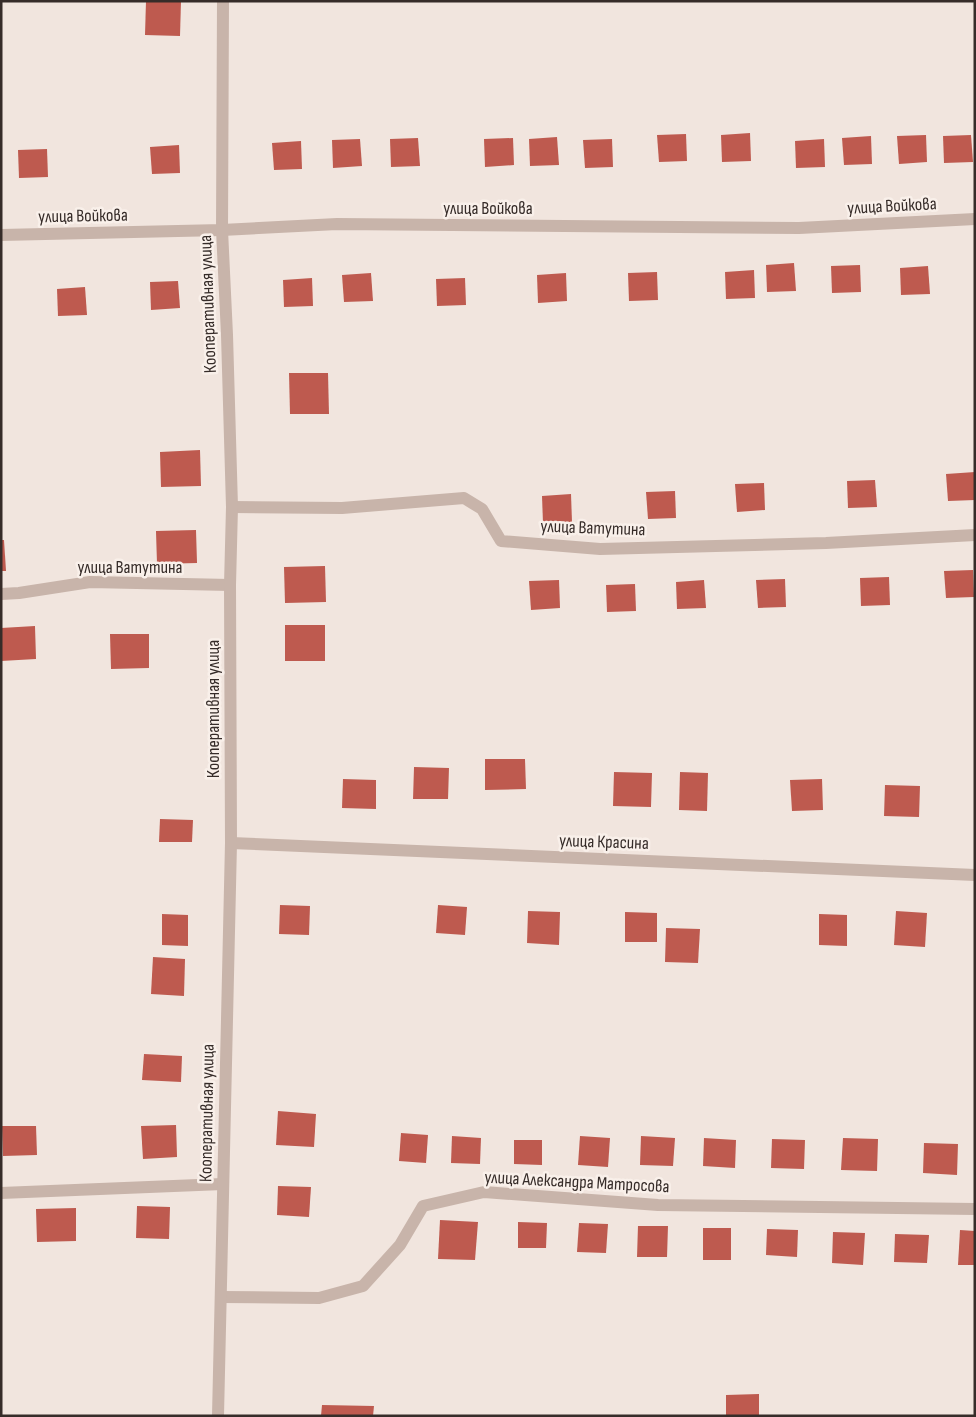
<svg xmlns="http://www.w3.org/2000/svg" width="976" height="1417" viewBox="0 0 976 1417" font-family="'Sofia Sans Condensed',sans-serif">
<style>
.building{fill:#be5a4f}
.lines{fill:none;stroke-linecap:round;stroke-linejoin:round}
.street{stroke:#c8b4aa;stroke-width:12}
.labels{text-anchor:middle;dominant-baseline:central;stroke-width:5;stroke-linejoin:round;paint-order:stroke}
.street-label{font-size:18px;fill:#362c29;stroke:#f9f0ea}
</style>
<rect width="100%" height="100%" fill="#f1e5de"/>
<!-- building -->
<g class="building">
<path d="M146,1H181L180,36L145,35Z"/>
<path d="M750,133L751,161L722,162L721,135Z"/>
<path d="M686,134L687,161L659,162L657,135Z"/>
<path d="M926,135L927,162L899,164L897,136Z"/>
<path d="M971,135L973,162L944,163L943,136Z"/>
<path d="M871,136L872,164L844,165L842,138Z"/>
<path d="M557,137L559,165L530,166L529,139Z"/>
<path d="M418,138L420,166L391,167L390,139Z"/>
<path d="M513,138L514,165L485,167L484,139Z"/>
<path d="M360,139L362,166L333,168L332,140Z"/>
<path d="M612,139L613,167L585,168L583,140Z"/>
<path d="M824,139L825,167L796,168L795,141Z"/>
<path d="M301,141L302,169L274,170L272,143Z"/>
<path d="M179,145L180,173L152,174L150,147Z"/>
<path d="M47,149L48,177L19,178L18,150Z"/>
<path d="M794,263L796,291L767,292L766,265Z"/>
<path d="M860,265L861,292L832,293L831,266Z"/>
<path d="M928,266L930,294L901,295L900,268Z"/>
<path d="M754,270L755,298L726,299L725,272Z"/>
<path d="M657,272L658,300L629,301L628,273Z"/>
<path d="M371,273L373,301L344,302L342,275Z"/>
<path d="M566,273L567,301L538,303L537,275Z"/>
<path d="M312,278L313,306L284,307L283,280Z"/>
<path d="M465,278L466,305L437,306L436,279Z"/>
<path d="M178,281L180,308L151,310L150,282Z"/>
<path d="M85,287L87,315L58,316L57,289Z"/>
<path d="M289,373H328L329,414H290Z"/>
<path d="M200,450L201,486L161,487L160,452Z"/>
<path d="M975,472V500L948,501L946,474Z"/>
<path d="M875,480L877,507L848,508L847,481Z"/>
<path d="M764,483L765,510L737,512L735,484Z"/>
<path d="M675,491L676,518L648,519L646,492Z"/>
<path d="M571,494L572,522L543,523L542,496Z"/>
<path d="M196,530L197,563L157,564L156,531Z"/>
<path d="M1,540H4L6,571H1Z"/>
<path d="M325,566L326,602L285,603L284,567Z"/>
<path d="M973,570L974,597L946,598L944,571Z"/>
<path d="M889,577L890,605L861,606L860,578Z"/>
<path d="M785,579L786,607L758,608L756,580Z"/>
<path d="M559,580L560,608L531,610L529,581Z"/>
<path d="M704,580L706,608L677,609L676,582Z"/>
<path d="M635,584L636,611L607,612L606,585Z"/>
<rect x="285" y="625" width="40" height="36"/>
<path d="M35,626L36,659L1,661V628Z"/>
<path d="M110,634H149V668L111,669Z"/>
<path d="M485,759H525L526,789L485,790Z"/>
<path d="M414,767L449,768L448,799H413Z"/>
<path d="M614,772L652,773L651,807L613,806Z"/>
<path d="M680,772L708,773L707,811L679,810Z"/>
<path d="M343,779L376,780V809L342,808Z"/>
<path d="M822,779L823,810L792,811L790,780Z"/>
<path d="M885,785L920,786L919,817L884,816Z"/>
<path d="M160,819L193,820L192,842H159Z"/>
<path d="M280,905L310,906L309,935L279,934Z"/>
<path d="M438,905L467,907L465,935L436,933Z"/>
<path d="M528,911L560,912L559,945L527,943Z"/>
<path d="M896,911L927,913L925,947L894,945Z"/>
<path d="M625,912L657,913V942H625Z"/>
<path d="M162,914L188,915V946L162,945Z"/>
<path d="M819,914L847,915V946L819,945Z"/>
<path d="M666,928L700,929L698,963L665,962Z"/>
<path d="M153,957L185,959L184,996L151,994Z"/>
<path d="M144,1054L182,1056L181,1082L142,1080Z"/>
<path d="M278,1111L316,1114L314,1147L276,1145Z"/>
<path d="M176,1125L177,1157L143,1159L141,1126Z"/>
<path d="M2,1126H36L37,1155L3,1156Z"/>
<path d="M401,1133L428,1135L426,1163L399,1161Z"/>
<path d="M452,1136L481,1138L480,1164L451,1163Z"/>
<path d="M580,1136L610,1138L608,1167L578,1165Z"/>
<path d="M641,1136L675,1138L673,1166L640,1165Z"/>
<path d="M704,1138L736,1140L735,1168L703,1166Z"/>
<path d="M843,1138L878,1139L877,1171L841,1170Z"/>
<path d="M772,1139L805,1140L804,1169L771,1168Z"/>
<path d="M514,1140H542V1165L514,1164Z"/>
<path d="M924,1143L958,1144L957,1175L923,1173Z"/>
<path d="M278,1186L311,1187L309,1217L277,1215Z"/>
<path d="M137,1206L170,1207L169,1239L136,1238Z"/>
<path d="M76,1208V1241L37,1242L36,1209Z"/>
<path d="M440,1220L478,1222L475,1260L438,1259Z"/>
<path d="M518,1222L547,1223L546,1248H518Z"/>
<path d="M579,1223L608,1224L606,1253L577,1252Z"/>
<path d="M638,1226H668L667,1257H637Z"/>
<rect x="703" y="1228" width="28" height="32"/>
<path d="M767,1229L798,1230L797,1257L766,1255Z"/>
<path d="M960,1230L975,1231V1265H958Z"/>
<path d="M833,1232L865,1233L863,1265L832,1263Z"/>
<path d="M895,1234L929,1235L927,1263L894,1262Z"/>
<path d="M759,1394V1416H726V1395Z"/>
<path d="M322,1405L374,1406L373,1416H321Z"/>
</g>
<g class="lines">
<!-- street -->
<g class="street">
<path d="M1,235L222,230L337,224L799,228L975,219"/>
<path d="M232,507L342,508L464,498L482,509L501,541L600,549L826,543L975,535"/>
<path d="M1,594L19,593L90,582L230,585"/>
<path d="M231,843L975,875"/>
<path d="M1,1193L223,1184"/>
<path d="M221,1297L319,1298L363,1286L400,1245L423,1206L484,1192L658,1205L975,1209"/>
<path d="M218,1416L231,843L230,585L232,507L227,335L222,230L223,1"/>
</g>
</g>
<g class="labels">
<!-- street labels -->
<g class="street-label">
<text transform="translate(892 206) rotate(-3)">улица Войкова</text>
<text x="488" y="208">улица Войкова</text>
<text transform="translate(83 216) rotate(-1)">улица Войкова</text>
<text transform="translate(208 304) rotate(-92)">Кооперативная улица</text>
<text transform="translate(593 528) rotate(2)">улица Ватутина</text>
<text x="130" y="567">улица Ватутина</text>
<text transform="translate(213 709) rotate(-90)">Кооперативная улица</text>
<text transform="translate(604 842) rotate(2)">улица Красина</text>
<text transform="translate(207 1113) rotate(-89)">Кооперативная улица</text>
<text transform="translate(577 1182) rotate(3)">улица Александра Матросова</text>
</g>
</g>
<!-- border -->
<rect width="976" height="1417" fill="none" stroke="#362c29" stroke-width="5"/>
</svg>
